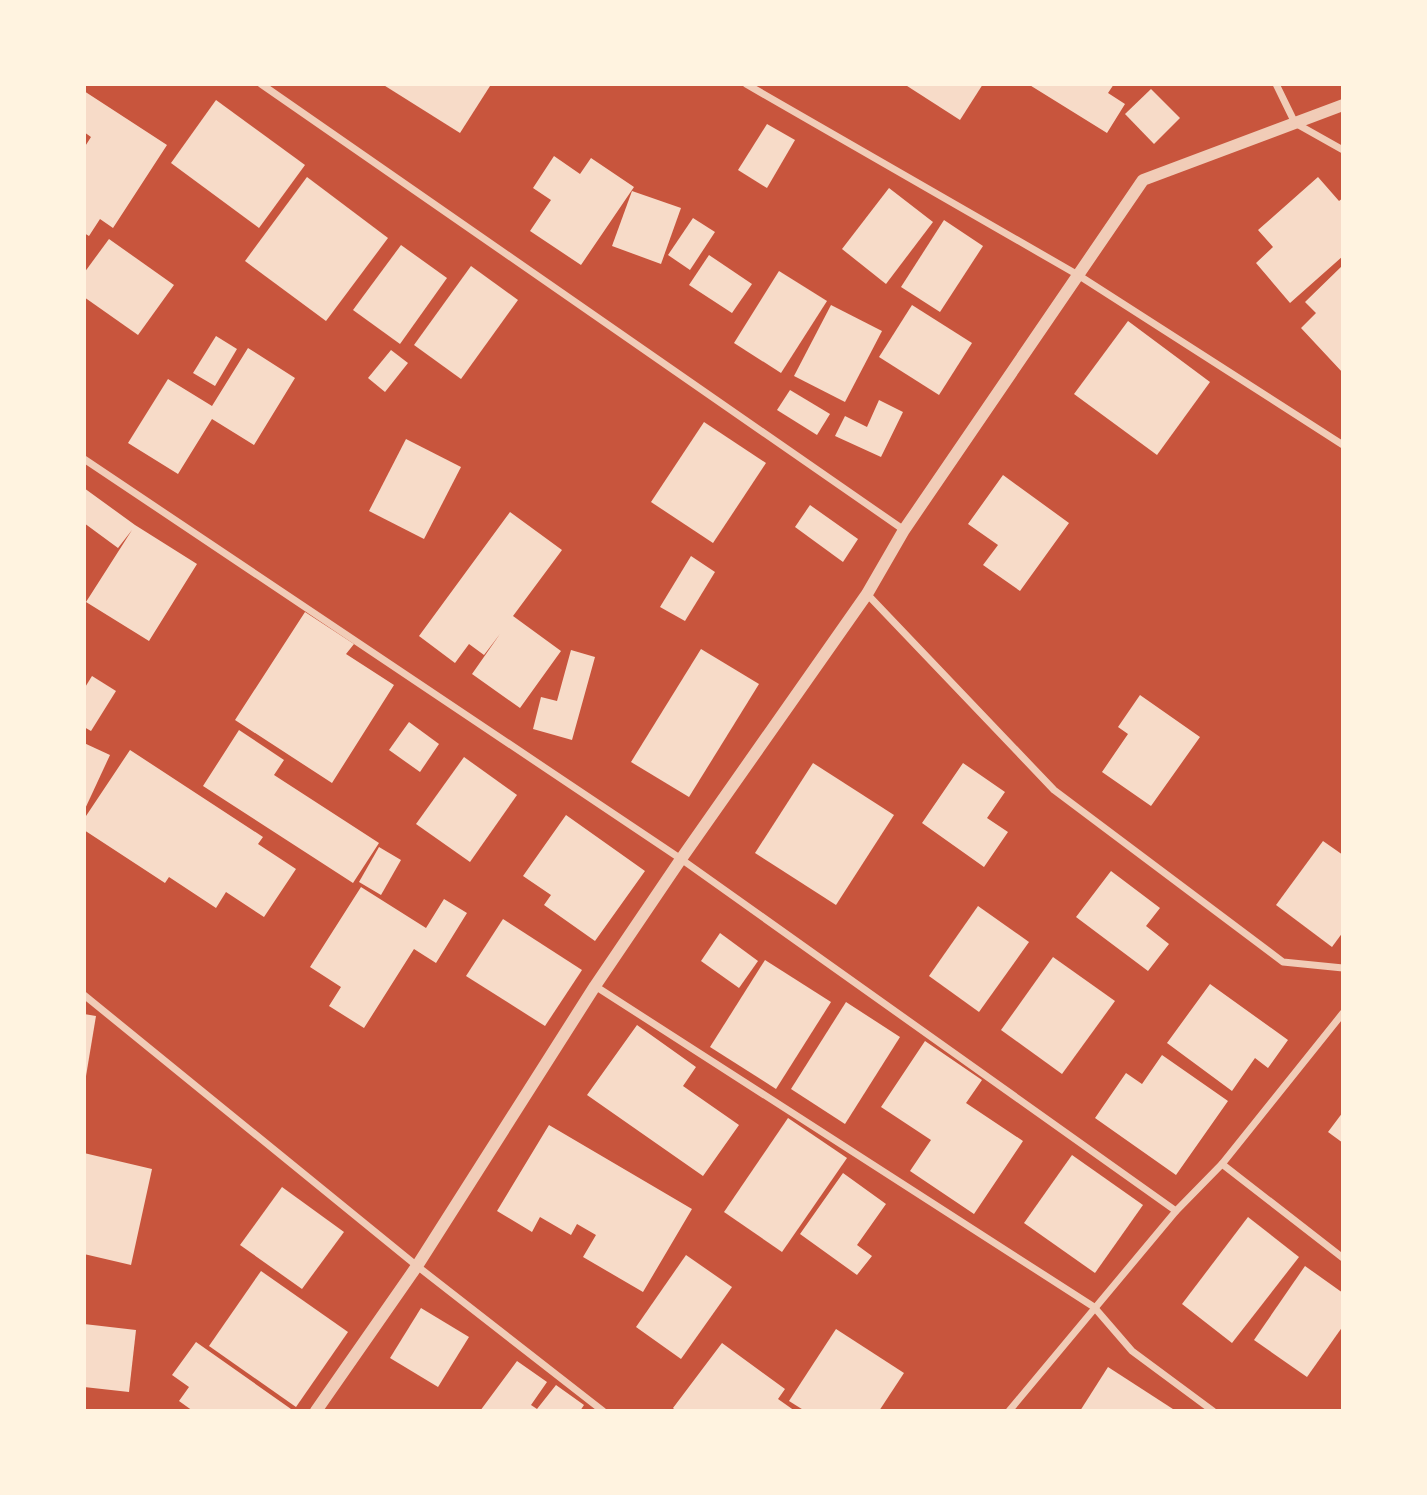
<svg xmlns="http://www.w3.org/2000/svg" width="1427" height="1495" viewBox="0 0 1427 1495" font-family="Signika,sans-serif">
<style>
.building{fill:#f7dbc8}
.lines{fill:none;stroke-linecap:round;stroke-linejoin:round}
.minor{stroke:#f1ccb7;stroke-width:7}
.tertiary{stroke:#f1ccb7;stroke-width:12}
</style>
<rect width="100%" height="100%" fill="#c8553d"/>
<!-- building -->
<g class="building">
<path d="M382,84H487L490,86L460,133Z"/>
<path d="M904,84H983L960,120Z"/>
<path d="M1028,84H1114L1108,93L1125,104L1107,133Z"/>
<path d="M1151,89L1180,118L1154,144L1125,114Z"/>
<path d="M84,91L167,145L113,228L100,219L89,236L84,233V148L91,137L84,132Z"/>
<path d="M216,100L305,165L259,228L171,163Z"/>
<path d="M767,124L795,140L767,188L738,170Z"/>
<path d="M554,156L580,174L591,158L634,187L581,265L530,231L551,200L533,188Z"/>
<path d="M307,177L388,238L326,321L245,261Z"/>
<path d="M1318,177L1339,201L1343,198V256L1290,303L1256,263L1273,247L1258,230Z"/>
<path d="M889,188L933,222L886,284L842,249Z"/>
<path d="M632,191L681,208L661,264L612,246Z"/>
<path d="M693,218L715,232L690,270L668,255Z"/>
<path d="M944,220L983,246L940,312L901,287Z"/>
<path d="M109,239L174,285L138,335L84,297V273Z"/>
<path d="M401,245L447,278L400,344L353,310Z"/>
<path d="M709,255L752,284L732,313L689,285Z"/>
<path d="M1343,265V373L1301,328L1316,313L1305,302Z"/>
<path d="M471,266L518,300L461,379L414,345Z"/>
<path d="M779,271L827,301L781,373L734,343Z"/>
<path d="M831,305L882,331L845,402L794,376Z"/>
<path d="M912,305L972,343L939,395L879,357Z"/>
<path d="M1128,321L1210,382L1157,455L1074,394Z"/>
<path d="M216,336L237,349L215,386L193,373Z"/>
<path d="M248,348L295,378L254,445L212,419L178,474L128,443L168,379L212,406Z"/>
<path d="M391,350L408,363L385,392L368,378Z"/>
<path d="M790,390L830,414L817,435L777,410Z"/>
<path d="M879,400L903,412L881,457L835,436L845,416L867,427Z"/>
<path d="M704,422L766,463L713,543L651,502Z"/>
<path d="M406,439L461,467L424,539L369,511Z"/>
<path d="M1003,475L1069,523L1020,591L983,565L998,545L968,524Z"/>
<path d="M84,488L135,525L197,564L149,641L86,602L132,530L118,548L84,523Z"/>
<path d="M810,505L858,539L843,562L795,527Z"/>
<path d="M510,512L562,550L513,616L561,651L520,708L472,674L500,634L484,655L469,644L455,663L419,636Z"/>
<path d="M691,556L715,572L685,621L660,607Z"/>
<path d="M305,612L354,644L346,654L394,685L332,783L235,720Z"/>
<path d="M701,649L759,684L689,797L631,762Z"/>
<path d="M571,650L595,657L572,740L533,729L541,697L557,701Z"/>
<path d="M92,676L116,691L91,731L84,727V689Z"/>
<path d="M1140,695L1200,737L1151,806L1102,772L1128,734L1118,727Z"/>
<path d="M409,722L439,744L420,772L389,750Z"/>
<path d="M239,730L284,760L274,775L379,843L353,883L203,786Z"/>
<path d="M84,743L110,755L84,811Z"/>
<path d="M130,750L263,837L258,844L296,869L264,917L226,892L216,908L169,877L165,883L84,830V819Z"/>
<path d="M464,757L517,795L470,862L416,824Z"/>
<path d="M813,763L894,815L836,905L755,853Z"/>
<path d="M963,763L1005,792L987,818L1008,832L984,867L922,823Z"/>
<path d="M566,815L645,871L595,941L544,905L551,895L523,876Z"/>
<path d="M1323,841L1343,855V932L1332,947L1276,905Z"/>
<path d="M379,847L401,860L381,895L359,882Z"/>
<path d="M1111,871L1160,908L1146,926L1169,944L1148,971L1076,917Z"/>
<path d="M361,887L426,928L444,899L467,913L436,963L414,949L364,1028L329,1006L341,987L310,967Z"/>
<path d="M978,906L1029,942L979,1012L929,976Z"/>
<path d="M503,919L582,970L545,1026L466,976Z"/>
<path d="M720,933L758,961L739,988L701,961Z"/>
<path d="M1053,957L1115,1001L1062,1074L1001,1030Z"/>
<path d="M765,960L831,1002L776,1089L710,1047Z"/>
<path d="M1210,984L1288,1040L1268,1068L1255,1058L1232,1091L1167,1043Z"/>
<path d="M846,1002L900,1037L845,1124L791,1089Z"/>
<path d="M84,1014L96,1016L85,1082L84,1081Z"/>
<path d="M637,1025L696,1067L683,1086L739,1125L703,1176L587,1095Z"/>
<path d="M925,1041L982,1080L966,1103L1023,1141L974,1214L910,1171L931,1140L881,1107Z"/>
<path d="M1162,1055L1228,1101L1176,1175L1095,1118L1126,1073L1142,1084Z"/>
<path d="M1343,1112V1143L1328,1132Z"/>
<path d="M788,1118L847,1158L782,1252L724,1212Z"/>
<path d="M549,1125L692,1209L643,1292L583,1257L596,1235L577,1224L571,1235L540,1217L532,1232L497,1211Z"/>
<path d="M84,1153L152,1169L131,1265L84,1254Z"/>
<path d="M1072,1155L1143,1205L1095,1273L1024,1223Z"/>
<path d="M843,1173L886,1204L857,1245L872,1256L857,1275L800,1234Z"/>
<path d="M282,1187L344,1232L302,1289L240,1245Z"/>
<path d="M1248,1217L1299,1257L1232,1343L1182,1304Z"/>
<path d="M686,1255L732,1287L681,1359L636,1327Z"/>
<path d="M1305,1266L1343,1293V1326L1307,1377L1254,1340Z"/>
<path d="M261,1271L348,1332L296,1407L209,1346Z"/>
<path d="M421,1308L469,1337L438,1387L390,1358Z"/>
<path d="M84,1324L136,1330L129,1392L84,1387Z"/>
<path d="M836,1329L904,1373L879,1411H805L789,1401Z"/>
<path d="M196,1342L291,1409L290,1411H193L179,1401L189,1387L172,1375Z"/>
<path d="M722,1343L785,1389L778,1399L795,1411H676L673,1408Z"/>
<path d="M517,1361L547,1382L531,1405L537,1409L556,1385L584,1405L580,1411H480Z"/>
<path d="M1108,1367L1176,1411H1080Z"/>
</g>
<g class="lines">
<!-- minor -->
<g class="minor">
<path d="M261,84L904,530"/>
<path d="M746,84L1078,275L1343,445"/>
<path d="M1276,84L1295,123L1343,150"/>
<path d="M84,459L681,859L1176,1211"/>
<path d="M867,594L1054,790L1283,962L1343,968"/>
<path d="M595,986L1094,1307L1132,1351L1213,1411"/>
<path d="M84,995L417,1266L603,1411"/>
<path d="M1222,1164L1343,1258"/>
<path d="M1009,1411L1176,1211L1222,1164L1343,1013"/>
</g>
<!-- tertiary -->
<path class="tertiary" d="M316,1411L417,1266L595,986L681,859L867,594L904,530L1143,180L1343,105"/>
</g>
<!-- border -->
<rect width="1427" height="1495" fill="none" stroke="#fff3e0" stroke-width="172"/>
</svg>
